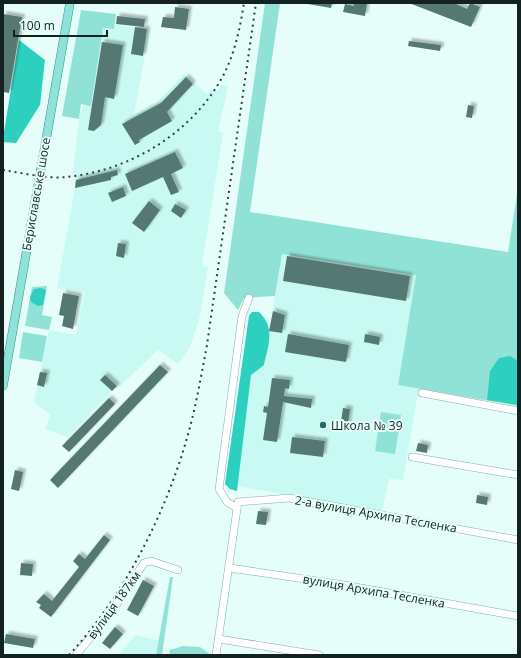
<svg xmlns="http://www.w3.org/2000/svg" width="521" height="658" viewBox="0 0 521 658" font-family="'Open Sans',sans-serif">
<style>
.built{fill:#c8f9f2}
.green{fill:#90e2d6}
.forest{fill:#2dd0bf}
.building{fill:#557873;filter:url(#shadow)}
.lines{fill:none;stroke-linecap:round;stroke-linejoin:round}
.minor-casing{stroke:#86aca6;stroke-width:8}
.major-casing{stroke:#329287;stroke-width:9}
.minor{stroke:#fff;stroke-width:7}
.major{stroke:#8ee2d9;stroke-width:8}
.rail{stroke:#30403e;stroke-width:2;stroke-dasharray:2 4;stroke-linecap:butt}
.poi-dot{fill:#236c64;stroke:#e6fefa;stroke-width:1.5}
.labels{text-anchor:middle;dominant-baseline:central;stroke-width:4;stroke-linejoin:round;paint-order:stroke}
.street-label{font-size:12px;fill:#132220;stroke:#e6fefa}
.poi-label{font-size:12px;fill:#132220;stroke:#e6fefa;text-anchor:start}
</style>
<defs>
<filter id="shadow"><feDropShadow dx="3" dy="-3" stdDeviation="1" flood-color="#0004"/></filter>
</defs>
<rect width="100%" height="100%" fill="#e6fefa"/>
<!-- built -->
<g class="built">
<path d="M115,25L150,29L134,114L158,101L184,74L207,94L212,88L217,91L222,85L228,87L218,131L223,133L202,265L208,267L200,316L190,347L178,364L158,350L119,387L117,386L68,437L45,429L51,415L34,402L49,330L76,335L85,292L57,288L75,188V173H73L79,119L83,105H91L103,28L114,29Z"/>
<path d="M282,254L416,275L398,385L421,388L417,398L403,480L389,479L382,511L225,484L243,362L264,365Z"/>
<path d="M136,635L160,641L156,655H118Z"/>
</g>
<!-- green -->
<g class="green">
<path d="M265,3H280L250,212L508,252L518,188V406L398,385L416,275L282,254L275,296L244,298L238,310L224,293Z"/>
<path d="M81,10L116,14L114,29L103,28L91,106L81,104L79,119L62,116Z"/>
<path d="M47,286L42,315L52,317L49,330L25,326L32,287Z"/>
<path d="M23,332L47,336L42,362L19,358Z"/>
<path d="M381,412L401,415L395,454L375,451Z"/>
<path d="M170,577H173L162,655H156Z"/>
<path d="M183,646L200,647L211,655H169L170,650Z"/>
</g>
<!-- forest -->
<g class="forest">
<path d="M19,40L45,60L40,105L16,143L3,142V138Z"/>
<path d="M41,288L46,290L43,305L38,306L31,302L30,297L34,289Z"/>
<path d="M252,312H259C276,328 268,345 264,365L251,375L237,491L230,489L225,484L249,316Z"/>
<path d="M510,356L518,361V405L487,400L490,371L499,358Z"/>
</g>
<!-- building -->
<g class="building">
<path d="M302,3H332L331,8Z"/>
<path d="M354,3H367L365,16L343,12L345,4L354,6Z"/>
<path d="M409,3H454L467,9L470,3L480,7L471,27Z"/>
<path d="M175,7L189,9L186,30L161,27L163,17L174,18Z"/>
<path d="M3,14L22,17L9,93L3,92Z"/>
<path d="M117,16L145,19L144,27L116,24Z"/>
<path d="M135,27L147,29L143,56L131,54Z"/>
<path d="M409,41L441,45L440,51L408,46Z"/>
<path d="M102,42L123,45L114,99L105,97L101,125L94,131L88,130Z"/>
<path d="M186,77L193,84L167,112L172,121L139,140L140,142L135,145L122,124L161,103Z"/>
<path d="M468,105L474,106L472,118L466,117Z"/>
<path d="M175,152L183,168L171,174L179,192L171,195L163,177L132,191L125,174Z"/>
<path d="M117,170L118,175L111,177V180L75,188L76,180Z"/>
<path d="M123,187L126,196L112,202L108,193Z"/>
<path d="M149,201L160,210L144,232L132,223Z"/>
<path d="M175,204L186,210L181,218L171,211Z"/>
<path d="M118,243L126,244L124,258L116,256Z"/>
<path d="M287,256L410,276L406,301L283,281Z"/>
<path d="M63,293L79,296L73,329L62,326L64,316L59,315Z"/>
<path d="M273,311L285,315L282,333L269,331Z"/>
<path d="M288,334L349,345L346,362L285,352Z"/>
<path d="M365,334L380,337L379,345L364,342Z"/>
<path d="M160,365L168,372L58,488L50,480Z"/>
<path d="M40,372L47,373L44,387L37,385Z"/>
<path d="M105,375L117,386L112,391L100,380Z"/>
<path d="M272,378L290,380L289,389L285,388L284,396L312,399L311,408L283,402L277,442L263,440L267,413L263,412L264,406L268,407Z"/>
<path d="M109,398L115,404L69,452L62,446Z"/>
<path d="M343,408L350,409L347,430L340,429Z"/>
<path d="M292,437L325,441L323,457L290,453Z"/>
<path d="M418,443L428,445L427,453L416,451Z"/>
<path d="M15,470L23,472L19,491L11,489Z"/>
<path d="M477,495L488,497L487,505L476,503Z"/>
<path d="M258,511L268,512L266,525L256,524Z"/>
<path d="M104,535L110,540L51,617L39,608L41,605L36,602L44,594L52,601L79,567L73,561L79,554L85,559Z"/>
<path d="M21,563L33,564L32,576L20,575Z"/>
<path d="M143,580L154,586L138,616L127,610Z"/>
<path d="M115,627L123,634L110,649L102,643Z"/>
<path d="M6,634L35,639L33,648L4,643Z"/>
</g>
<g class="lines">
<defs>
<g id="minor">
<path d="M422,393L518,411"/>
<path d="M412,457L518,475"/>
<path d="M237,508L227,502L219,489L242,316L249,298"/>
<path d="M230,568L344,585L518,616"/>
<path d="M219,639L319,655"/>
<path d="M76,655L110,614L144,563L151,561L178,570"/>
<path d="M216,655L238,502L289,498L518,540"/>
</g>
<path id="major" d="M3,386L70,3"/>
</defs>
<!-- minor casing -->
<use href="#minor" class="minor-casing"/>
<!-- major casing -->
<use href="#major" class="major-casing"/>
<!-- minor -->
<use href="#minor" class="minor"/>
<!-- major -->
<use href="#major" class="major"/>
<!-- rail -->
<g class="rail">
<path d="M3,170C23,173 46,179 66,177C130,171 192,133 223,76C235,53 240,28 244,3"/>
<path d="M69,655C124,596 165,515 187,438C196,407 201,376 207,345L256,3"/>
</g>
</g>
<!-- markers -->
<circle class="poi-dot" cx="323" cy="425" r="4"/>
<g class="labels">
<!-- street labels -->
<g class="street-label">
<text transform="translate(36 194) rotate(-80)">Бериславське шосе</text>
<text transform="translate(376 514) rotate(10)">2-а вулиця Архипа Тесленка</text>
<text transform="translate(374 591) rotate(10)">вулиця Архипа Тесленка</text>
<text transform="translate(114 605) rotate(-54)">вулиця 187км</text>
</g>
<!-- poi labels -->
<g class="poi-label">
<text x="331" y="425">Школа № 39</text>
</g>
</g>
<!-- border -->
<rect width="521" height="658" fill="none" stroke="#132220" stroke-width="8"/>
<!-- scale -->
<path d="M14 30v6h93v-6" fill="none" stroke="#132220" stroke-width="2"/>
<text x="20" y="30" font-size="12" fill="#132220" stroke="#e6fefa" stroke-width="3" paint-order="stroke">100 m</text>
</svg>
